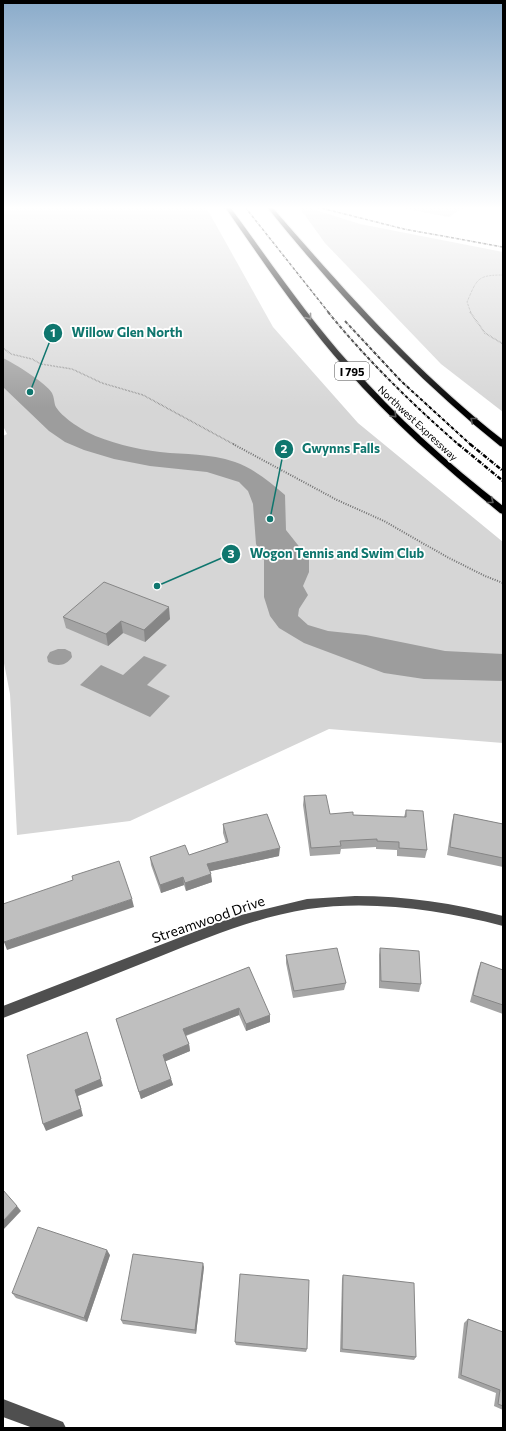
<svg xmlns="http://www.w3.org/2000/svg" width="506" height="1431" viewBox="0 0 506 1431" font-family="Commissioner,sans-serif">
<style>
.green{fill:#d6d6d6}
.water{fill:#9d9d9d}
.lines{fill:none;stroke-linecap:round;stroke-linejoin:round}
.highway-casing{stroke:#dbdbdb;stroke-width:2}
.path-far2{stroke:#717171;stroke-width:1;stroke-dasharray:0.5 1;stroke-linecap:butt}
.path-far1{stroke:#717171;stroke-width:1.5;stroke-dasharray:0.5 1;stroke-linecap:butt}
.path{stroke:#717171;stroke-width:2;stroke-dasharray:1 1.5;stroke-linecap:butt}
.minor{fill:#4f4f4f;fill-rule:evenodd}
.highway{fill:#000;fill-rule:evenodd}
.rail-far2{stroke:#000;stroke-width:1.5;stroke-dasharray:3 1 0.5 1;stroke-linecap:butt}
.rail-far1{stroke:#000;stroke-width:2;stroke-dasharray:3.5 1 0.5 1;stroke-linecap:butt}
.rail{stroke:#000;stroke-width:2.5;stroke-dasharray:4.5 1.5 1 1.5;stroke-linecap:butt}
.wall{fill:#a4a4a4}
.shaded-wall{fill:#868686}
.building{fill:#bfbfbf;stroke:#868686}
.oneway{stroke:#595959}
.labels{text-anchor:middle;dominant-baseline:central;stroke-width:3.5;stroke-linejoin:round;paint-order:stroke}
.far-street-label{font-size:10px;fill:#000;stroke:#fff}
.shield{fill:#fff;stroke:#4c4c4c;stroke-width:1}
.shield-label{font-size:11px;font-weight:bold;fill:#000}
.near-street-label{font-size:14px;fill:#000;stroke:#fff}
.leader{fill:none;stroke:#0f766e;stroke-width:1.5}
.callout-dot{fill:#0f766e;stroke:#fff;stroke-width:1.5}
.mark-label{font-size:12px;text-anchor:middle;font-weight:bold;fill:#fff}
.callout-label{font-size:13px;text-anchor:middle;font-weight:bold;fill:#0f766e;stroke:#fff;stroke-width:3.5;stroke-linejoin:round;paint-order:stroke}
</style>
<rect width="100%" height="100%" fill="#fff"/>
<!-- green -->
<g class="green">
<path d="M3,207H206L273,327L358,423L503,542V743L329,729L130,821L17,835L10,694L3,658V436L7,434L3,426Z"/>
<path d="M306,207L360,224L503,252V412L441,364L325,243L299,207Z"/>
<path d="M396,207H464L449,217Z"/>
</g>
<!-- water -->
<g class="water">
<path d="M3,358C15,364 45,382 52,393C54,397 54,401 55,405C59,415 78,427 87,432C109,443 136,449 160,452C187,455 208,453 235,462C253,468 271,483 285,495L286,530L309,559V572L303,586L308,595L299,609L298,616L308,625L328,631L366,635L445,651L503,654V681L424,679L384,673L304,643L279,628L270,616L264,597V560L256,544L253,504L248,491L239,482L207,472L150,466L114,459L84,450L65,442L49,431L3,387Z"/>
<path d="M58,649H65L71,652L72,657C66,666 57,667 48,662L47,657L50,652Z"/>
<path d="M144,656L167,665L147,685L170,696L150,717L80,685L101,665L123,675Z"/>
</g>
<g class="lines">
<defs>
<g id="highway">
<path d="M225,207H230C269,260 306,315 350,364C396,417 448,463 503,506V514L500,513C445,468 391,421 345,368C301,318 263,262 225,207Z"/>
<path d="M267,207H272C345,291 415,371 503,440V447L500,446C413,376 337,294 267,207Z"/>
</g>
</defs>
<!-- highway casing -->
<use href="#highway" class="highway-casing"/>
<!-- path-far2 -->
<path class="path-far2" d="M471,313L467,302C477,279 477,275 503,275"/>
<!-- path-far1 -->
<g class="path-far1">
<path d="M470,312L485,333L503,344"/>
<path d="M3,348L11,354L32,359L41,364L72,369L102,383L143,395L235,445"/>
</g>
<!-- path -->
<path class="path" d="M233,444L337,500L384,521L447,557L485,576L503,583"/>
<!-- minor -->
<g class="minor">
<path d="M355,896C406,896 454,903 503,916V926C440,910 373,900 308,909C257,917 209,937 161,956C108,977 56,998 3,1018V1006L217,923L241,915L307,899Z"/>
<path d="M3,1399L63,1422L66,1428H33L3,1417Z"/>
</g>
<!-- highway -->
<use href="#highway" class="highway"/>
<!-- rail-far2 -->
<g class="rail-far2">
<path d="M245,207L329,313"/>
<path d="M317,207L404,229L503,247"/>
</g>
<!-- rail-far1 -->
<g class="rail-far1">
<path d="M328,312C367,360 412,404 459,445"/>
<path d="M345,321L401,381L471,445"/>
</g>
<!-- rail -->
<g class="rail">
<path d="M458,444L503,481"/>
<path d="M470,444L503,471"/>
</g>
</g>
<!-- wall -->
<g class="wall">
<path d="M63,617L170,619L145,642L123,633L108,646L66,628Z"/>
<path d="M304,796L330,814L404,817L406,810L427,850L425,858L397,856V850L376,849V847L341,849L340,854L310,856L303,805Z"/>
<path d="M454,814L503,824V867L447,855L452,822Z"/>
<path d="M223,824L279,856L210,871L212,882L186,891L184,885L161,893L151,865L150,857L189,855L226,843L223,833Z"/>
<path d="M380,948L421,984L419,992L379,988V955Z"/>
<path d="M286,955L346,983L344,990L293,998L286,963Z"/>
<path d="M481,962L503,970V1014L470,1002L478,970Z"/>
<path d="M249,967L270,1022L246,1031L239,1015L186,1036L189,1044L190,1051L165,1061L173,1085L141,1099L116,1019Z"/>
<path d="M110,1255L87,1322L16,1298L12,1293Z"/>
<path d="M204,1267L196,1334L123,1324L121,1320Z"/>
<path d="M343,1275L416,1357L414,1360L340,1352L342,1279Z"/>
<path d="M468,1319L503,1332V1410L494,1406L496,1393L458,1378L464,1323Z"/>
<path d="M235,1342L307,1349L306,1352L236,1345Z"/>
</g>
<!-- shaded-wall -->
<g class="shaded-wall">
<path d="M169,607L170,619L145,642L144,630Z"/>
<path d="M121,621L123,633L108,646L106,634Z"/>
<path d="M280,848L279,856L207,872V864Z"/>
<path d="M211,874L212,882L186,891L185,883Z"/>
<path d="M183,877L184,885L161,893L160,885Z"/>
<path d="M132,899L134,907L7,950L4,942Z"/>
<path d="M239,1008V1015L184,1036L183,1029Z"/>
<path d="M270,1015V1022L246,1031V1024Z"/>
<path d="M87,1032L103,1086L78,1096L83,1116L46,1131L43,1124Z"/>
<path d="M189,1044L190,1051L164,1062L163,1055Z"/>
<path d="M171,1079L173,1085L141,1099L139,1092Z"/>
<path d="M17,1206L21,1211L3,1230V1221Z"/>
<path d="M107,1250L110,1255L87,1322L84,1318Z"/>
<path d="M203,1263L204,1267L196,1334L195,1330Z"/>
</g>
<!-- building -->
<g class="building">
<path d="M104,582L169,607L144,630L121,621L106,634L63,617Z"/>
<path d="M326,795L330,814L353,812V815L406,817V810L423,811L427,850L399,848V842L377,841V839L340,841L341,846L311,848L304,796Z"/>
<path d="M267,814L280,848L207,864L211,874L185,883L183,877L160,885L150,857L185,845L189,855L228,842L223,824Z"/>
<path d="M454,814L503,824V858L450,847Z"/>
<path d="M119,861L132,899L4,942L3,940V904L73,880L72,876Z"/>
<path d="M337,948L346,983L294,991L286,955Z"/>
<path d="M380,948L419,951L421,984L381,981Z"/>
<path d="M481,962L503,970V1005L473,995Z"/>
<path d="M249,967L270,1015L246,1024L239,1008L183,1029L189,1044L163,1055L171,1079L139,1092L116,1019Z"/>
<path d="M87,1032L101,1079L75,1090L81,1109L43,1124L27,1055Z"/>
<path d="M3,1190L17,1206L3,1221Z"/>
<path d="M38,1227L107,1250L84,1318L12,1293Z"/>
<path d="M133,1254L203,1263L195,1330L121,1320Z"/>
<path d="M240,1274L309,1280L307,1349L235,1342Z"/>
<path d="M343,1275L414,1283L416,1357L342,1349Z"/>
<path d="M468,1319L503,1332V1406L498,1404L500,1390L461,1375Z"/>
</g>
<!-- one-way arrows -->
<defs><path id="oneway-chevron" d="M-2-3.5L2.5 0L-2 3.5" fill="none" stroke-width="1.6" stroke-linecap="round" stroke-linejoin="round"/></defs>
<g class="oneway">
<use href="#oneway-chevron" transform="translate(309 317) rotate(52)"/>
<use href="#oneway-chevron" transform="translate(394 415) rotate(45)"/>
<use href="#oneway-chevron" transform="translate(473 420) rotate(-141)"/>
<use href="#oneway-chevron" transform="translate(491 501) rotate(38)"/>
</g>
<!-- sky -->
<linearGradient id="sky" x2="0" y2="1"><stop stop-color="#8aabca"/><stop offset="0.51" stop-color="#fff"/><stop offset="1" stop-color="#fff" stop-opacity="0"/></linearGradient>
<rect width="506" height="408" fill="url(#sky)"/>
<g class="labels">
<!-- far-street labels -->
<g class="far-street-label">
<text transform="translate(418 423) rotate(43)">Northwest Expressway</text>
</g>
<!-- shield labels -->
<rect class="shield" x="335" y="362" width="34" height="18" rx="3"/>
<g class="shield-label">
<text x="352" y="371">I 795</text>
</g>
<!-- near-street labels -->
<g class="near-street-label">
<text transform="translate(208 919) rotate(-19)">Streamwood Drive</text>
</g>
</g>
<!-- callouts -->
<path class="leader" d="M30 392L53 333M270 519L284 449M157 586L231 554"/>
<g class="callout-dot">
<circle cx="30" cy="392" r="4"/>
<circle cx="270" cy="519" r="4"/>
<circle cx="157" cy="586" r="4"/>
<circle cx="53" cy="333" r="10"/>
<circle cx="284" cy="449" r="10"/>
<circle cx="231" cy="554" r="10"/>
</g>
<g class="mark-label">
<text x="53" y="337">1</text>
<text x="284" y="453">2</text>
<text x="231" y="558">3</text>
</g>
<g class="callout-label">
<text x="127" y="337">Willow Glen North</text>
<text x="341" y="453">Gwynns Falls</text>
<text x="337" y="558">Wogon Tennis and Swim Club</text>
</g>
<!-- border -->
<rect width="506" height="1431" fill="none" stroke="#000000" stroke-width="8"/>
</svg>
